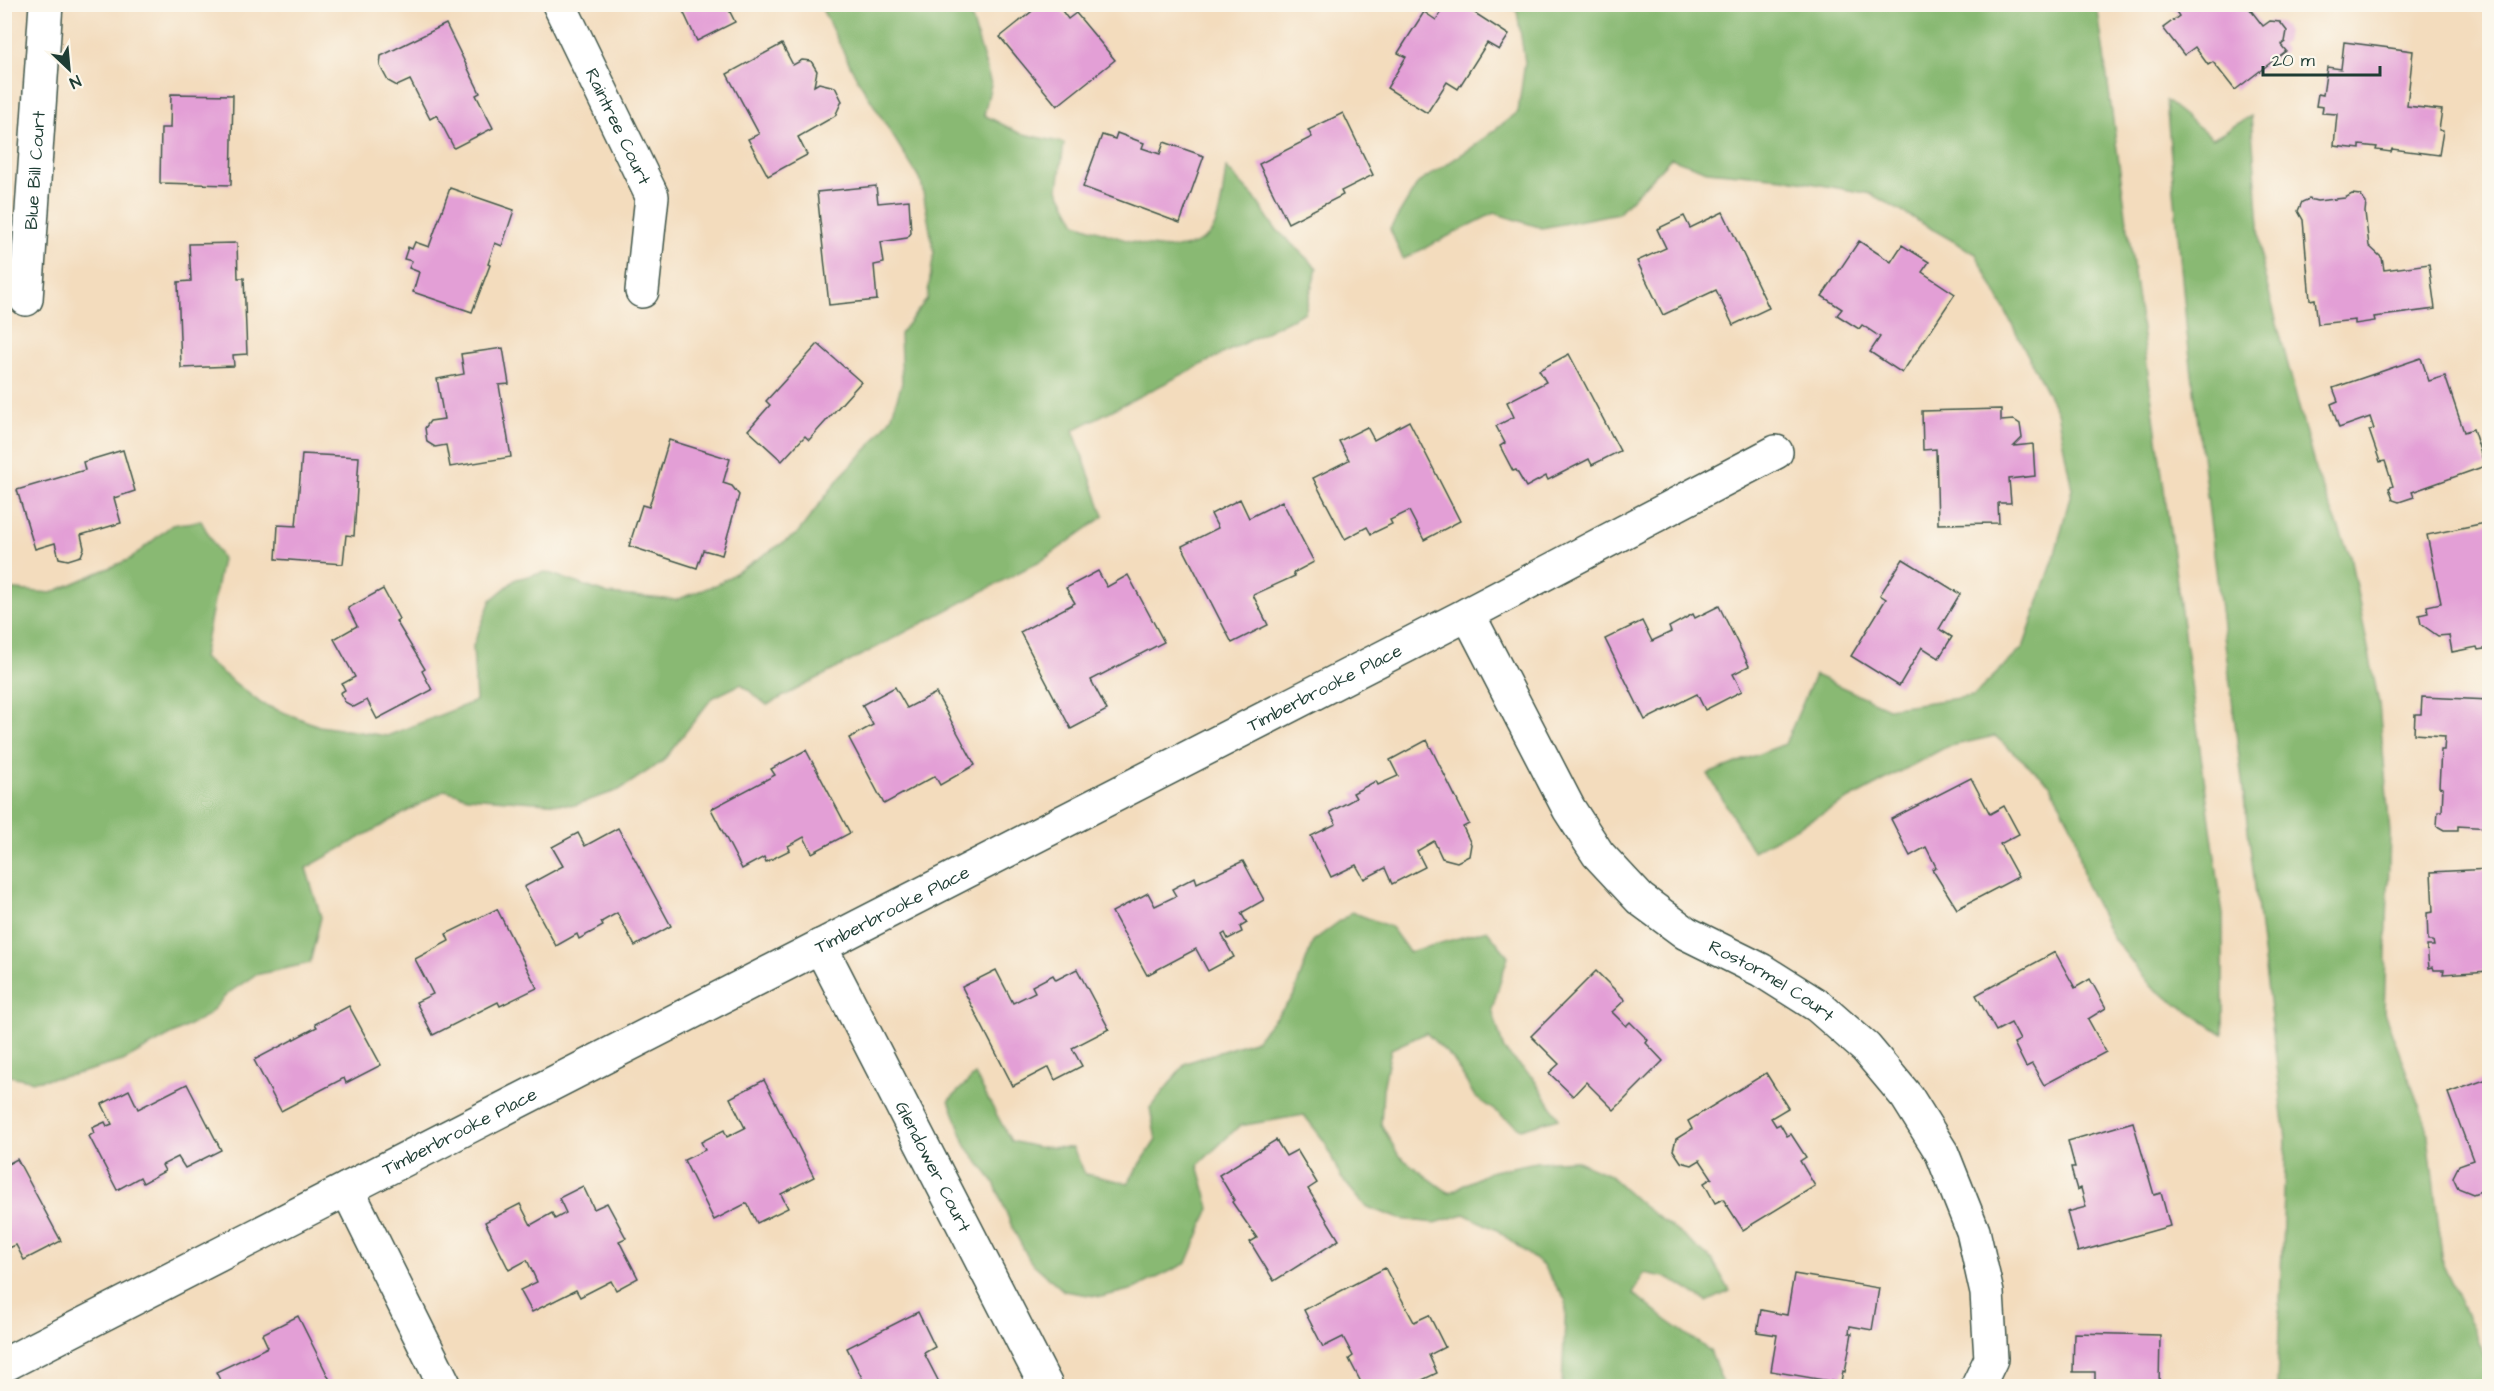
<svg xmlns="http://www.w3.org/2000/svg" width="2494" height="1391" viewBox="0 0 2494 1391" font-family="'Architects Daughter',sans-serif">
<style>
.forest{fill:#89b973;stroke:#547b54;stroke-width:1.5}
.building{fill:#e39fd6}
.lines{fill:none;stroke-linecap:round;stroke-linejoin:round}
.street-casing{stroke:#3f5549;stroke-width:36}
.street{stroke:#fff;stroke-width:33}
.labels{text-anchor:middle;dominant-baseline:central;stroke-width:4.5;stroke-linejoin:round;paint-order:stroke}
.street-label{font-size:18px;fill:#1f3d34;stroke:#fbf7ec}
</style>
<rect width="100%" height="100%" fill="#fbf7ec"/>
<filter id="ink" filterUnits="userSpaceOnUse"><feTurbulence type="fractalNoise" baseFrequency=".0167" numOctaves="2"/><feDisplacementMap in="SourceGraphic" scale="12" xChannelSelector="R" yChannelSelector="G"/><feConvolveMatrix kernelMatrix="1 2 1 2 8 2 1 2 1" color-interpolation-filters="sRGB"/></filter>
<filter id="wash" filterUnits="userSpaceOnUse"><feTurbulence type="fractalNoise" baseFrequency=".008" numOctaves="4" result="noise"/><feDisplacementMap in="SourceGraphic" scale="24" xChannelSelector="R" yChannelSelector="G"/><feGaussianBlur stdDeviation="1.35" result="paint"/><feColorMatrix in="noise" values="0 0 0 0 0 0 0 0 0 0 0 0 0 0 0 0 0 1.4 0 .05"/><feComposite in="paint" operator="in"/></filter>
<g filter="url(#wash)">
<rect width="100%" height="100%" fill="#f3dcbd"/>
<!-- forest -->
<g class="forest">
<path d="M820,5H963L972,19L991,84L984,115L1019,133L1064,143L1058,189L1076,223C1112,235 1177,265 1209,235C1220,225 1224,184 1226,168L1254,197L1274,227L1317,268L1305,312L1073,430L1104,516L1044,559L767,705L741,684L712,698L663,761L619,790L575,805L468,797L445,790L306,868L321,917L310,963L255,975L227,994L208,1015L123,1061L73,1075L34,1081L5,1075V589L51,593L130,559L172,525L201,521L222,559L203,658L262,704L319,726L387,736L476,701L473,646L491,600L516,579L546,572L608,594L676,600L718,584L797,534L840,477L868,448L891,418L902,383L900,334L927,299L934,252L921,181L855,75Z"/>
<path d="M1506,5H2094L2098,12L2223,915V1034L2153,988L2113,938L2085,883L2075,833L2050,784L1995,736L1946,747L1753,851L1708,774L1785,744L1815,675L1888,708L1973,696L2023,648L2054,558L2072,489L2057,412L1976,254L1871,194L1783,178L1707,171L1671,158L1618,213L1542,228L1494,213L1403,259L1390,229L1418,183L1470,149L1518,112L1525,62L1517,11Z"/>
<path d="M2166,101L2213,138L2251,116L2262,266L2316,472L2350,556L2379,704L2390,833L2384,1012L2427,1127L2443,1265L2489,1364V1386H2277L2286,1139L2187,333Z"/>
<path d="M1352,912L1391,927L1409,952L1487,930L1508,956L1492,1009L1504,1050L1533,1078L1559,1118L1521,1129L1475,1097L1453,1059L1426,1033L1391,1049L1383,1089L1381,1124L1399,1156L1449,1193L1489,1172L1536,1162L1575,1160L1609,1175L1642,1205L1683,1236L1713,1261L1730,1291L1707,1302L1669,1278L1644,1273L1633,1293L1666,1320L1710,1351L1724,1386H1562L1566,1301L1543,1266L1497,1230L1464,1214L1435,1223L1400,1219L1365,1206L1340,1176L1325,1142L1304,1115L1239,1126L1198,1165L1210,1208L1187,1263L1134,1289L1101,1297L1064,1291L1030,1261L1012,1227L994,1182L966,1146L949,1100L975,1075L1011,1141L1037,1147L1073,1148L1085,1174L1128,1183L1156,1140L1150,1108L1186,1063L1256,1040L1293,997L1313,941Z"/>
</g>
<g id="blocks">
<!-- building -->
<g class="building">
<path d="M675,4H726L735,22L697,41L682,9L678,11Z"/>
<path d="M1041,4H1057L1068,19L1076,13L1115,60L1057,106L1000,37Z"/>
<path d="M1445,4H1461L1509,35L1499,50L1487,43L1458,89L1447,82L1427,113L1387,88L1406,57L1398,53L1424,12L1436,20Z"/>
<path d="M2171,4H2246L2263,26L2270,21L2280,22L2287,31L2285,42L2281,45L2286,51L2235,90L2213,62L2208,65L2195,47L2184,55L2163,28L2179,16Z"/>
<path d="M446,24L480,93L476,95L493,128L454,148L437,115L430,119L410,80L397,86L388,81L380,66L381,56Z"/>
<path d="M2344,42L2413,51L2407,106L2442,110L2439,130L2443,131L2439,155L2392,149L2391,152L2376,150L2377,147L2360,145V149L2334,146L2337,114L2322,113L2323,107L2316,106L2318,94L2323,95L2327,67L2341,69Z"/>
<path d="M782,44L793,65L802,60L811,61L817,71L814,86L819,83L835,87L842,101L835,116L798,137L807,155L768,176L748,139L759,134L727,74Z"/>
<path d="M171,94L233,95L231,185L160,183L161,128H170Z"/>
<path d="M1343,113L1373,175L1341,191L1343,195L1288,223L1259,164L1312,137L1308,130Z"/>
<path d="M1117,133L1144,143L1142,148L1160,154L1164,142L1204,156L1180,223L1083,187L1102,135L1115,139Z"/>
<path d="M876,186L878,203L909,200L911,233L907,238L881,242L884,263L874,265L877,300L829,305L817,192Z"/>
<path d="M450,188L514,210L502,246L495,243L488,264L490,265L472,312L413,292L419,272L409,268L412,261L404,259L408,247L412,249L415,242L429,247Z"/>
<path d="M2352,194L2360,195L2366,203L2365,212L2369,246L2382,258L2384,270L2429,264L2435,309L2374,317L2375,321L2355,324V320L2318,324L2315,299L2310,300L2303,220L2298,211L2302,202L2309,199L2317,201L2345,198Z"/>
<path d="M1723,212L1769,308L1733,325L1716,290L1663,315L1637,261L1666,248L1657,229L1684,216L1690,228Z"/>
<path d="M1859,241L1891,262L1902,245L1929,262L1922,272L1955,294L1902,373L1870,352L1880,337L1862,325L1859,329L1837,315L1842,309L1822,296Z"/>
<path d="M237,243L238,278H244L247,354L233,355L234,366L181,368L178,282L191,281L189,244Z"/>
<path d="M818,344L861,382L809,440L805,436L782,461L748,430L770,405L766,401Z"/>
<path d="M503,348L509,384L499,385L511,457L450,467L446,445L435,447L427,442L425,428L430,421L444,419L437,379L464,374L461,354Z"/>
<path d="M1569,354L1620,451L1592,465L1589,459L1548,480L1546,476L1526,487L1516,470L1513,471L1500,446L1505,443L1496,426L1514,417L1507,402L1546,382L1539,370Z"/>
<path d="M2421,358L2429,381L2445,376L2464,432L2473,429L2485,466L2412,492L2414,497L2399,502L2393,500L2389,488L2393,486L2385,461L2380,462L2369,430L2374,429L2370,417L2339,428L2331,404L2338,401L2333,388Z"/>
<path d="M2001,409V421L2014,420L2020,424L2022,438L2014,446L2033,444L2035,476L2009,479L2011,503H1998L1999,523L1938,524L1936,449L1923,450L1922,411Z"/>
<path d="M1409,421L1460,521L1424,540L1409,511L1390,520L1392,524L1371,534L1367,527L1345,539L1313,478L1349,460L1339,441L1367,427L1374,440Z"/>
<path d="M669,440L730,459L723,483L732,486L739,495L722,555L703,550L697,568L629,546L642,505L649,507Z"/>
<path d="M123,450L135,491L114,498L121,523L81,535L84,548L81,556L68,560L59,558L55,543L35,549L17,490L85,470L83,462Z"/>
<path d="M302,454L359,457L354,536L346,535L343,564L276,559L278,525L296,526Z"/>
<path d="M1240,499L1249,518L1282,501L1314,562L1293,573L1295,576L1253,595L1268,625L1232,643L1182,546L1218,528L1211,514Z"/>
<path d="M2490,522V648L2478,650L2477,647L2452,652L2449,635L2438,636L2421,624L2419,615L2428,613L2427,606L2441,603L2427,535Z"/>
<path d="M1903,559L1960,594L1939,629L1952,637L1939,658L1922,647L1899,686L1851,656L1886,599L1880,595Z"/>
<path d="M1098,571L1107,587L1128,575L1164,642L1091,680L1107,710L1071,729L1020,632L1075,603L1066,588Z"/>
<path d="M383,589L399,619L396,621L425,669L422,671L432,690L377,719L367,700L354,707L345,702L340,693L345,690L342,684L355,677L334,639L357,626L348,608Z"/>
<path d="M1719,606L1749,666L1733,674L1742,691L1705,710L1697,694L1645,720L1605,639L1642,621L1652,641L1671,632L1669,627L1693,614L1695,618Z"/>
<path d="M895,687L907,708L936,693L975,765L940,785L935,776L884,804L849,738L873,725L862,705Z"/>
<path d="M2422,697L2490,700V828L2458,826V830H2444L2437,826L2438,811H2442L2443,788L2439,787L2441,750H2444L2445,736L2414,734L2415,714H2421Z"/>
<path d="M1427,740L1469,824L1463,827L1471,844L1469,856L1457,862L1442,858L1434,841L1417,851L1425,867L1392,884L1385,868L1364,879L1356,865L1331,877L1311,836L1336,824L1330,812L1356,798L1353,793L1376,781L1378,785L1398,776L1390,760Z"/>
<path d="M806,750L850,833L812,853L804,837L788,846L790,850L766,862L764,857L742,869L711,809L775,775L771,769Z"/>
<path d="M1971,778L1990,814L2004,806L2019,834L2000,844L2018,877L1957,909L1932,869L1936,867L1926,847L1910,856L1891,819Z"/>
<path d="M618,828L671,926L635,946L617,913L601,922L603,926L579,939L577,934L556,946L524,887L563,866L552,847L578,833L585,846Z"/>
<path d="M1243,861L1264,900L1241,913L1247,923L1240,927L1242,932L1228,939L1225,933L1222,935L1234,957L1208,971L1196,949L1147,975L1112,912L1148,893L1155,906L1176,896L1172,889L1195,877L1197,883Z"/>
<path d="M2490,869V971L2443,974L2444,970H2434L2433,967L2429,968L2427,946H2434L2433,941H2428L2427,913L2433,912L2431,872Z"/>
<path d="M497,909L537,988L500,1006L498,1002L433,1035L416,1002L433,994L415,959L449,941L446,934Z"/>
<path d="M2055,952L2075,988L2090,979L2106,1008L2088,1019L2106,1052L2044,1085L2032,1064L2026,1067L2014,1043L2020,1040L2011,1023L1996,1031L1976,995Z"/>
<path d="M1077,969L1109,1029L1072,1048L1082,1066L1055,1080L1049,1067L1013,1086L962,987L996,970L1013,1003L1035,992L1032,986L1053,975L1056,980Z"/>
<path d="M1596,971L1625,1000L1612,1012L1626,1026L1630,1022L1648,1040L1646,1043L1663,1061L1614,1110L1586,1082L1573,1096L1549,1073L1559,1064L1531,1036Z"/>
<path d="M349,1006L381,1065L346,1083L344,1078L281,1111L254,1060L317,1027L315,1024Z"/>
<path d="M1766,1073L1788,1108L1771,1118L1776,1126L1780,1124L1787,1136L1791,1134L1806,1157L1800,1161L1815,1186L1743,1230L1723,1199L1715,1203L1704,1183L1712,1178L1700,1160L1692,1165L1681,1162L1673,1150L1676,1139L1692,1129L1688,1121Z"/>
<path d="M2490,1078V1203H2489L2484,1190L2473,1194L2458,1188L2453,1177L2459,1165L2473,1160L2448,1093Z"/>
<path d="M764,1080L814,1177L781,1194L788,1208L757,1223L747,1203L714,1220L684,1160L705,1150L701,1142L724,1130L727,1137L745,1128L730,1098Z"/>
<path d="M187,1084L221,1150L185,1168L178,1157L162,1165L165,1171L143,1183L140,1177L117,1190L89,1136L94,1133L92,1128L105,1122L107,1126L112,1124L102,1104L129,1090L138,1109Z"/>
<path d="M2133,1122L2154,1195L2161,1193L2170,1226L2078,1252L2067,1212L2086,1207L2081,1188L2077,1190L2073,1176L2071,1167H2075L2068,1141Z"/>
<path d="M1276,1140L1286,1156L1297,1150L1317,1183L1308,1189L1339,1240L1274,1281L1250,1242L1257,1238L1232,1202L1234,1200L1219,1175Z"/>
<path d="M17,1159L61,1241L24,1260L16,1245L4,1250V1166Z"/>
<path d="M583,1186L594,1209L607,1203L626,1238L619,1241L638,1278L616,1290L611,1281L580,1297L576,1290L532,1312L520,1290L537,1282L527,1260L509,1270L485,1222L520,1204L531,1225L552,1213L555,1219L566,1213L559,1198Z"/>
<path d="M1385,1268L1414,1322L1429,1315L1445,1347L1429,1355L1437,1373L1410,1386H1363L1349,1359L1353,1356L1343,1337L1323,1347L1304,1310Z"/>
<path d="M1794,1274L1879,1288L1872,1330L1850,1326L1849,1333H1852L1845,1372L1843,1371L1841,1383L1771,1371L1777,1335L1757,1332L1761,1310L1787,1315Z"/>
<path d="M918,1312L935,1347L924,1353L941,1386H859L857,1381L862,1378L847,1348Z"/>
<path d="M298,1316L333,1386H223L216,1372L268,1347L262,1334Z"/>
<path d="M2074,1333L2160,1335L2159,1386H2095V1372H2073Z"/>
</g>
</g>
</g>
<g filter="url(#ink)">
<use href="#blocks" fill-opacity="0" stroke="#3f5549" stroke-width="1.5"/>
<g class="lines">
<defs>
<g id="street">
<path id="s1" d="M559,4L652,196L642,291"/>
<path id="s2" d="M26,299L46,4"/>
<path id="s3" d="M1468,614L1569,809L1598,854L1640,899L1686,933L1761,970L1818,1006L1866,1048L1907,1097L1942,1153L1973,1231L1987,1293L1991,1359L1978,1386"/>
<path id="s4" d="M820,946L1046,1386"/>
<path d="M347,1189L445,1386"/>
<path id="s5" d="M4,1365L1468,614L1776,452"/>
</g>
</defs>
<!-- street casing -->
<use href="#street" class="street-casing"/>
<!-- street -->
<use href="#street" class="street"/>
</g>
</g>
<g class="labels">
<!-- street labels -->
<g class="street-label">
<text stroke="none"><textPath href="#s1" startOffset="136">Raintree Court</textPath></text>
<text stroke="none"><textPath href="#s2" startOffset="129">Blue Bill Court</textPath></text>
<text stroke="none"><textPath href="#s5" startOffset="1484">Timberbrooke Place</textPath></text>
<text stroke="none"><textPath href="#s5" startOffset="998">Timberbrooke Place</textPath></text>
<text stroke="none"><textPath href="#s3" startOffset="490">Rostormel Court</textPath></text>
<text stroke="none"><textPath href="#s5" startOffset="512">Timberbrooke Place</textPath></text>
<text stroke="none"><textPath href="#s4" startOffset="248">Glendower Court</textPath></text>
</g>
</g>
<!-- margin -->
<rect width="2494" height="1391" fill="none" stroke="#fbf7ec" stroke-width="24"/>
<!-- north arrow -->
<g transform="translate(69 69) rotate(154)" stroke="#fbf7ec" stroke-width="4.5" paint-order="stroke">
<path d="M0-4.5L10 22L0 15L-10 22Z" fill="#1f3d34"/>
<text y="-9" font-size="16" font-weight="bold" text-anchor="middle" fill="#1f3d34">N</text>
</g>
<!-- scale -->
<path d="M2263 66v9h117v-9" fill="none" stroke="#1f3d34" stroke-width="3"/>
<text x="2272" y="66" font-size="18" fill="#1f3d34" stroke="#fbf7ec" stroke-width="4.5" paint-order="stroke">20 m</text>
</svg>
